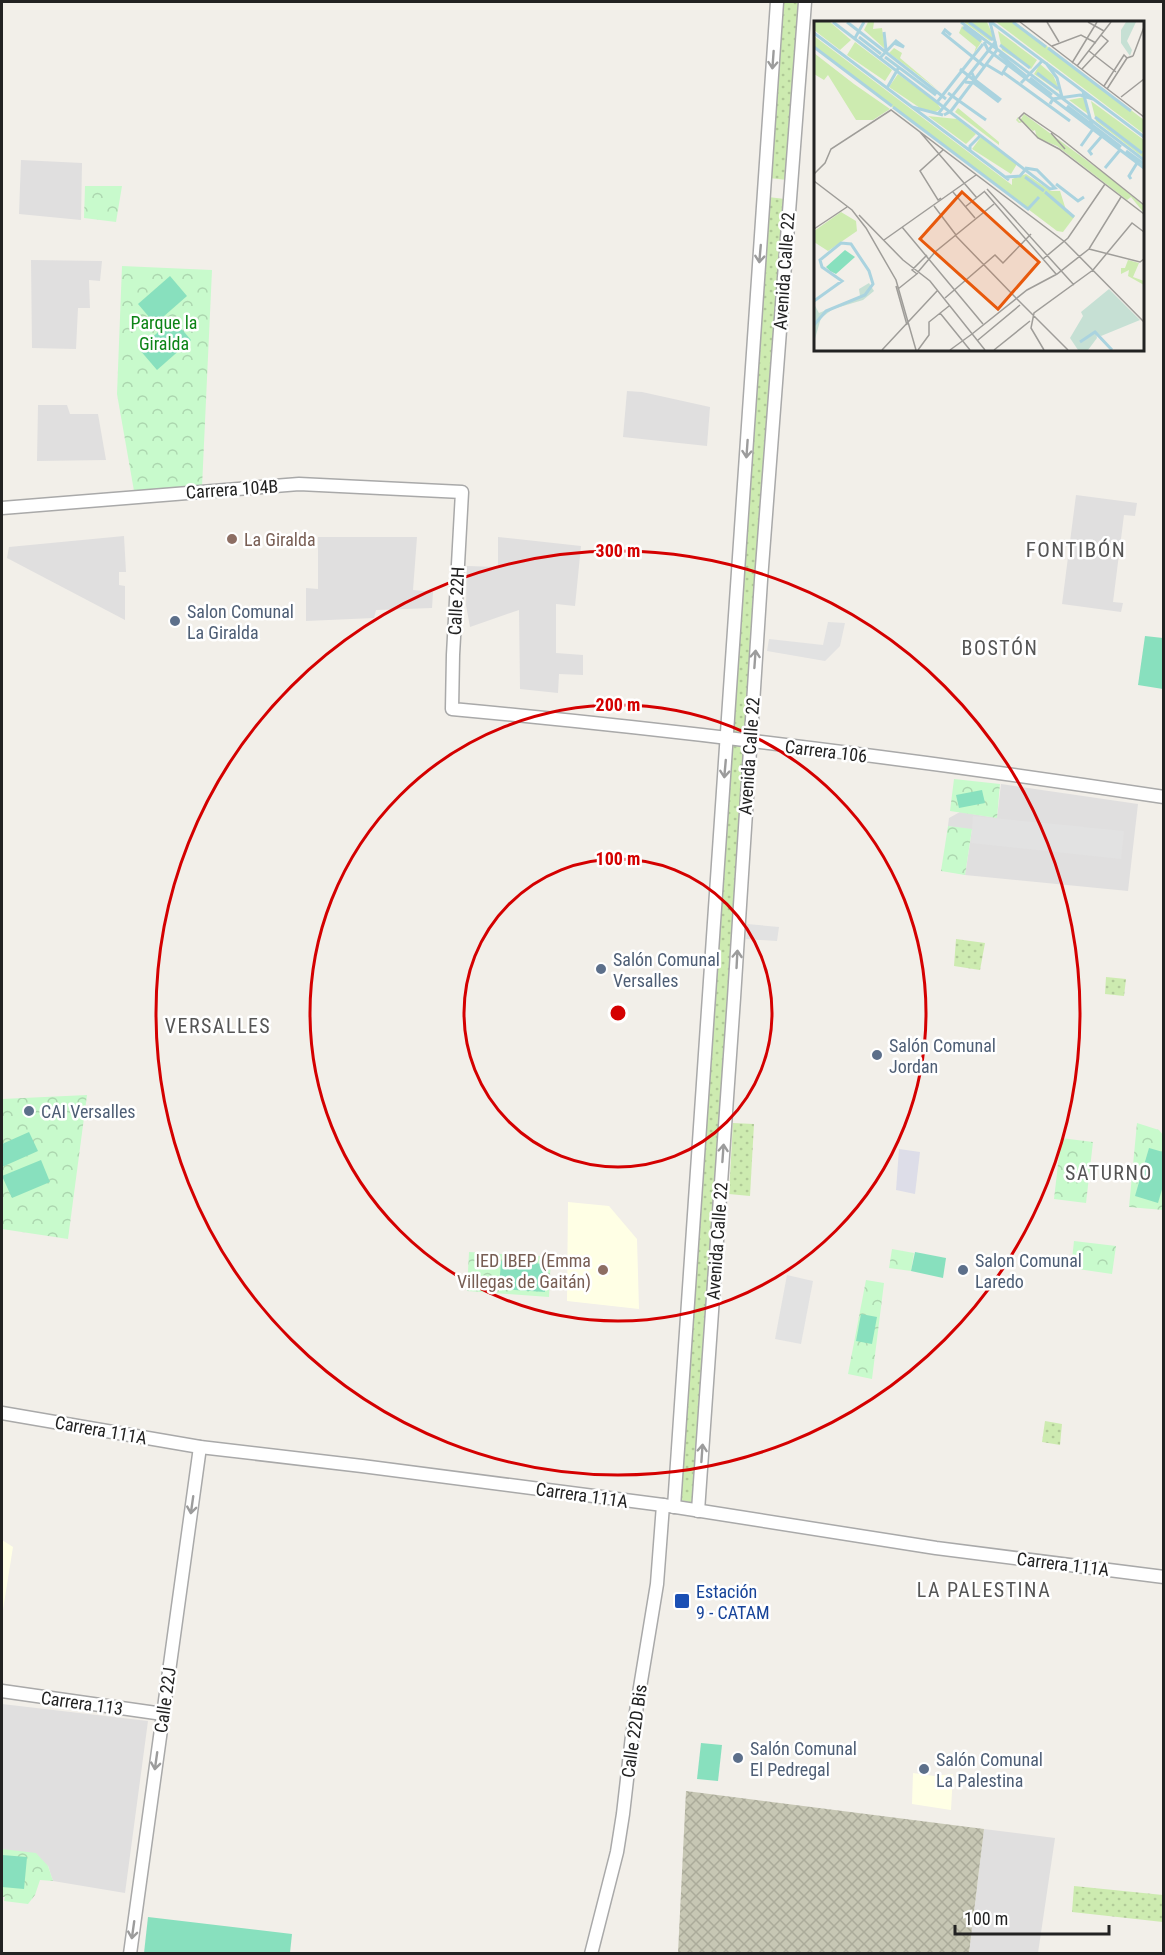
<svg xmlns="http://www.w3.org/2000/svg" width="1165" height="1955" viewBox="0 0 1165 1955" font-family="'Roboto Condensed',sans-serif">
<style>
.residential{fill:#e0dfdf}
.education{fill:#ffffe5}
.construction{fill:url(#construction-cross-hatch)}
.grass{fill:url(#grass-dots)}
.park{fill:url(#park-crowns)}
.pitch{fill:#88e0be}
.parking{fill:#e2e2e2}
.plaza{fill:#dddde8}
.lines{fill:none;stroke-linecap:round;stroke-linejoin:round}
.minor-casing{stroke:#a9a9a9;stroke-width:15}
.minor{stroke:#fff;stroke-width:12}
.oneway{stroke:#9c9c9c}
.ring{fill:none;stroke:#d40000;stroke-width:3}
.education-dot{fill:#8d6e63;stroke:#fff;stroke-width:2}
.service-dot{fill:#5c6f8a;stroke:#fff;stroke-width:2}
.transit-dot{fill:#1a4fb4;stroke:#fff;stroke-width:2}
.labels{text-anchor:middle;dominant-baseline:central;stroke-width:5;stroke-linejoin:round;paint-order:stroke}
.street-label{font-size:18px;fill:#222;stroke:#fff}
.park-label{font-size:18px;fill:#0c8416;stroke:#fff}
.education-label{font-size:18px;fill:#785e54;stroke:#fff;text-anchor:start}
.service-label{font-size:18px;fill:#4e5e75;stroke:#fff;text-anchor:start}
.transit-label{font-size:18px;fill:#164399;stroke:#fff;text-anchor:start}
.neighbourhood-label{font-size:20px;letter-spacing:1.5px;fill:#555;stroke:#fff}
.quarter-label{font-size:21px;letter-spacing:1.5px;fill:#555;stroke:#fff}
.inset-river{fill:none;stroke:#aad3df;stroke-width:3}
.inset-road{fill:none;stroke:#9f9d99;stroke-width:1.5}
.view{fill:#e8590c;fill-opacity:0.15;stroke:#e8590c;stroke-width:3}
.inset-edge{fill:none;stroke:#222;stroke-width:3}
.centre{fill:#d40000;stroke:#fff;stroke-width:3}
.ring-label{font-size:18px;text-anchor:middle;font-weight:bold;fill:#d40000;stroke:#fff;stroke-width:5;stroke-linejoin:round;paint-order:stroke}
</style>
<defs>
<pattern id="construction-cross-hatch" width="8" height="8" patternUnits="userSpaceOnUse" patternTransform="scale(1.5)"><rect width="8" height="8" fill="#c7c7b4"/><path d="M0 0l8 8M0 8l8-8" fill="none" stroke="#abab9a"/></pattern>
<pattern id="grass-dots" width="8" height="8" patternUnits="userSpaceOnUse" patternTransform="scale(1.5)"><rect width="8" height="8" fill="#cdebb0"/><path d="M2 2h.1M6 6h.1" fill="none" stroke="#b0c997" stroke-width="1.8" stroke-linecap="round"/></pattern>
<pattern id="park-crowns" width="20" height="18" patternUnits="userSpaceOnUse" patternTransform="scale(1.5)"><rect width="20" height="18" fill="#c8facc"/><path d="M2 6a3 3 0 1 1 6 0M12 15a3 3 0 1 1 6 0" fill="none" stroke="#acd6af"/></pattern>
</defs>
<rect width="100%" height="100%" fill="#f2efe9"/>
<!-- residential -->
<g class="residential">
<path d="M21,160L82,163L81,220L19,214Z"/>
<path d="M31,260L102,261L100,281L89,280L90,308H78L76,349L32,348Z"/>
<path d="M627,391L642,392L710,407L707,446L623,437Z"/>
<path d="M38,405H67L70,414H98L106,460L37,461Z"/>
<path d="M1076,495L1137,503L1135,516L1124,515L1113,602L1123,603L1121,612L1062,604Z"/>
<path d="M124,536L126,572H119V585L125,586V620L7,558L9,547Z"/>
<path d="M318,537H417L413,590L433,592L432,608L376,610L374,618L306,621V588L318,589Z"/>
<path d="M498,537L581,546L575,606L556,604V653L583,655V675L559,674L558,693L520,689L519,610L470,627L466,605L467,566L498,567Z"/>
<path d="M1001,784L1138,804L1128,891L965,875L972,830L948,826L949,818L960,812L997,818Z"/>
<path d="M2,1704L148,1721L125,1893L53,1881L48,1866L2,1849Z"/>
<path d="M984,1829L1055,1838L1038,1953L969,1954Z"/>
</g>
<!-- education -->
<g class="education">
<path d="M568,1202L609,1206L637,1239L639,1309L567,1301Z"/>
<path d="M2,1540L13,1547L2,1616Z"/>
<path d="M913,1773L934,1776L953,1774L951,1810L912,1804Z"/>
</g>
<!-- construction -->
<path class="construction" d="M686,1791L984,1829L969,1953H678Z"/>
<!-- grass -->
<g class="grass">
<path d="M781,2H800L787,180L769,178Z"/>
<path d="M768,197L785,199L747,733H732Z"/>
<path d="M731,745L747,747L694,1503L680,1500Z"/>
<path d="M956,939L985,943L980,970L954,966Z"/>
<path d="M1106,977L1126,979L1124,996L1105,994Z"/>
<path d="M733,1123L754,1124L750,1196L729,1194Z"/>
<path d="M1045,1421L1062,1424L1060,1445L1042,1442Z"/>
<path d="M1074,1886L1163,1895V1922L1072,1912Z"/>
</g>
<!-- park -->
<g class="park">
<path d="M85,186H122L116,222L84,218Z"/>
<path d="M122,266L212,270L202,487L134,491L117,394Z"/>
<path d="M954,779L1000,784L997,818L950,811Z"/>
<path d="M948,826L972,829L965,875L941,871Z"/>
<path d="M87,1095L68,1239L2,1229V1099Z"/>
<path d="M1137,1123L1159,1130L1163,1135V1210L1129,1207Z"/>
<path d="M1061,1138L1093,1142L1086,1203L1054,1199Z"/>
<path d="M1074,1241L1116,1246L1112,1274L1071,1268Z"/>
<path d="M892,1249L914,1253L911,1271L889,1268Z"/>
<path d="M469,1252L551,1257L549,1297L467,1291Z"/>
<path d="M866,1280L884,1283L872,1379L848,1374Z"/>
<path d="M2,1849L36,1853L48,1866L53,1881L40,1880L35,1895L28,1904L4,1901L5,1897H2Z"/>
</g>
<!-- pitch -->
<g class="pitch">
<path d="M170,276L187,296L155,324L138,304Z"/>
<path d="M173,319L191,340L157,370L139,349Z"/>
<path d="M1145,636L1163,638V689L1138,685Z"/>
<path d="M982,790L985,803L959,808L956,795Z"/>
<path d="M29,1132L38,1151L2,1167V1144Z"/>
<path d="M1149,1148L1163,1152V1186L1158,1203L1135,1196Z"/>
<path d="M41,1160L50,1182L12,1198L2,1176Z"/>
<path d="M915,1252L946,1258L943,1278L911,1271Z"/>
<path d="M501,1261L546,1264L545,1292L499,1289Z"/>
<path d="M861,1314L877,1317L872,1344L856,1341Z"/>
<path d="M701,1743L722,1745L718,1781L697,1779Z"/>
<path d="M2,1855L27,1857L24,1889L2,1887Z"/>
<path d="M148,1917L292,1934L290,1953H144Z"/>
</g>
<!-- parking -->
<g class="parking">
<path d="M828,622L845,623L840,646L825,661L767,651L769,639L823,645Z"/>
<path d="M973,816L1124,831L1121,859L971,843Z"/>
<path d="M747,924L779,927L777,941L746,939Z"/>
<path d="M787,1275L813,1281L801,1344L775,1339Z"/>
</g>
<!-- plaza -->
<path class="plaza" d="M899,1149L920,1152L915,1194L896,1190Z"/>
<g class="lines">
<defs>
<g id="minor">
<path d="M2,508L299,484L462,492L453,655L452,709C690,731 927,761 1164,797"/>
<path d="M2,1413L200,1447L362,1466L663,1505L936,1548L1164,1577"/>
<path d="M674,1507L777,2"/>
<path d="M698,1511L734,998L761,580L805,2"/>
<path d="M2,1691L163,1714"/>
<path d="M130,1954L200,1447"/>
<path d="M591,1954L617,1852L623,1814L632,1736L657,1584L663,1505"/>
</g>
</defs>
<!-- minor casing -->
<use href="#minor" class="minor-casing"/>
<!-- minor -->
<use href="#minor" class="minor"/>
</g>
<!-- one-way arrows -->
<defs><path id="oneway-shaft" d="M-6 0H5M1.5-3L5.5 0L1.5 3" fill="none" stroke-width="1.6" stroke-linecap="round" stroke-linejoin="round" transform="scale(1.5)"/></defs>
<g class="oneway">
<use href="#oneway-shaft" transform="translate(773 60) rotate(94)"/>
<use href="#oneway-shaft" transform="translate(760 254) rotate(95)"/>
<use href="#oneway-shaft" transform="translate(747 449) rotate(94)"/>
<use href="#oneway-shaft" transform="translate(755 659) rotate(-86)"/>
<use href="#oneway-shaft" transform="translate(725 769) rotate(95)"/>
<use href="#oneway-shaft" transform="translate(737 959) rotate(-87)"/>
<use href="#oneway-shaft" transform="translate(723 1153) rotate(-86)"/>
<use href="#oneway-shaft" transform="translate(702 1453) rotate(-86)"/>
<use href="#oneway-shaft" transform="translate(192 1505) rotate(98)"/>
<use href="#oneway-shaft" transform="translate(156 1761) rotate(98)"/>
<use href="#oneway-shaft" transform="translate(133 1930) rotate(98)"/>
</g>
<!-- distance rings -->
<g class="ring">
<circle cx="618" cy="1013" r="154"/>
<circle cx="618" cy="1013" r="308"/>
<circle cx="618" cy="1013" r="462"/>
</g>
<!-- markers -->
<g class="education-dot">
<circle cx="232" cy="539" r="6"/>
<circle cx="603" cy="1270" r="6"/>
</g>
<g class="service-dot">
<circle cx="175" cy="621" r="6"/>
<circle cx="601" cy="969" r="6"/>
<circle cx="877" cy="1055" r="6"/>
<circle cx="29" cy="1111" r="6"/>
<circle cx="963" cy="1270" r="6"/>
<circle cx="738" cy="1758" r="6"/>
<circle cx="924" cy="1769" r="6"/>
</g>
<rect class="transit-dot" x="674" y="1593" width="16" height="16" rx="3"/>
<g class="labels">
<!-- street labels -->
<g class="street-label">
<text transform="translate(784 271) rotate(-86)">Avenida Calle 22</text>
<text transform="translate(232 489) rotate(-4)">Carrera 104B</text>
<text transform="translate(456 601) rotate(-87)">Calle 22H</text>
<text transform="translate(826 751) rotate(7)">Carrera 106</text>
<text transform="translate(749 756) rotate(-86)">Avenida Calle 22</text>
<text transform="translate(717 1241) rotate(-86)">Avenida Calle 22</text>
<text transform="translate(101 1430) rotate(10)">Carrera 111A</text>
<text transform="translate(582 1495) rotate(8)">Carrera 111A</text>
<text transform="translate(1063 1564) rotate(7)">Carrera 111A</text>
<text transform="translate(165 1700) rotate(-82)">Calle 22J</text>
<text transform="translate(82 1703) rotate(8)">Carrera 113</text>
<text transform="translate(634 1731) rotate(-82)">Calle 22D Bis</text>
</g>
<!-- park labels -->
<g class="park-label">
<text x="164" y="322">Parque la<tspan x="164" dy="21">Giralda</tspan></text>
</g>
<!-- education labels -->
<g class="education-label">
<text x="244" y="539">La Giralda</text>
<text x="591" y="1260" text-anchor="end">IED IBEP (Emma<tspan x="591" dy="21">Villegas de Gaitán)</tspan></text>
</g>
<!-- service labels -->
<g class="service-label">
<text x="187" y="611">Salon Comunal<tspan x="187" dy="21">La Giralda</tspan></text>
<text x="613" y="959">Salón Comunal<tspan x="613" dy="21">Versalles</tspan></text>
<text x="889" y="1045">Salón Comunal<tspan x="889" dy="21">Jordan</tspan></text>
<text x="41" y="1111">CAI Versalles</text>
<text x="975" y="1260">Salon Comunal<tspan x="975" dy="21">Laredo</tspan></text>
<text x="750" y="1748">Salón Comunal<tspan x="750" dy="21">El Pedregal</tspan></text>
<text x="936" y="1759">Salón Comunal<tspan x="936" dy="21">La Palestina</tspan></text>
</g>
<!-- transit labels -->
<g class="transit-label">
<text x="696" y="1591">Estación<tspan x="696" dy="21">9 - CATAM</tspan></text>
</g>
<!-- neighbourhood labels -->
<g class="neighbourhood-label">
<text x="1000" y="648">BOSTÓN</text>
<text x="218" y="1026">VERSALLES</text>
<text x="1109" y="1173">SATURNO</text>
<text x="984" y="1590">LA PALESTINA</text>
</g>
<!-- quarter labels -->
<g class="quarter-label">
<text x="1076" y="550">FONTIBÓN</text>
</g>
</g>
<!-- overview -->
<g transform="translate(814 21)">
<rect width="330" height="330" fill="#f2efe9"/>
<path d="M0,1H16L37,19L26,29L0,9ZM54,1H60L59,8L68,7L71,28L50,9ZM150,1H173L180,17L176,20ZM182,1H201L217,13L330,99V113ZM148,5L168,20L160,32L162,26L145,12ZM184,10L223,39L217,48L188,29ZM0,15L198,164V158L212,153L237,170H246L252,189L261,195L249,211L243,210L0,27ZM41,21L78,49L71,60L33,34ZM80,27L88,32L86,37L124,69L75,32ZM0,32L40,63L76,88L59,99H42L14,54L10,59L0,53ZM226,43L239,54L247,72L220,53ZM84,53L123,82L127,88L121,91L106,87L75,66ZM271,76L273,83L274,93L255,79ZM277,80L330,119V137L282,100ZM144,87L185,121V124L141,91ZM210,93L291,153L330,185V192L317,176L313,179L243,125L223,117L221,109L219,110L209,101L205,102L202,99L204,96L205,101ZM114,95L143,98L162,113L152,123ZM167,116L203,143L197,153L158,128ZM27,191L42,200L43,210L14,230L0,221V210ZM314,239L325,242L319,256L330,260V264L314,255L315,249L307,253V247H311Z" fill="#cdebb0"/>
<path d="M312,1H322L313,20L318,29L316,35L307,22V9ZM55,262L60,270L49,279L19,288L7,297L0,321V283L5,292L46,275L45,268ZM295,268L326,299L287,315L282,312L283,317L274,329H264L256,317L269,295L267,291Z" fill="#c6e0d4"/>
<path d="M31,229L41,236L22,253L16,250L12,246Z" fill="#88e0be"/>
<path class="inset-river" d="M19,1L236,168L241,167L223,149L211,147M33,1L132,78M147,1L330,139M155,1L179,19M177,1L330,116M199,1L232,26M149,6L167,20M70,11L72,29M0,12L195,159M137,14L131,9L129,12L170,45M45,16L67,33M41,17L50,1M170,21L174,29L330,147M186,24L216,47M0,26L78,85M234,27L317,90M185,33L212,55M71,36L122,74M66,37L82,20L90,26L80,22M232,42L243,57L248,76M173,44L188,53L193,45M146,48L186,80M158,52L161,59L187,79M190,52L256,100M223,52L244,68M216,57L238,74M151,61L160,62L185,81M207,62L228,40M73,67L85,46M134,72L172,99M124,80L169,23M236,83L239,78L266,74L279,78M253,85L307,126M79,86L214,188L225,176M98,86L129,94M124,93L182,20M130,94L137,90L183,29L176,1M281,96L328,132M267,125L279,108L269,71M156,130V125L167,114M312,130L330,143M278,134L275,130L288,115M291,147L306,129M191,156L206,155L211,149M211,156L230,170M317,158L315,155L323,142M242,163L264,180L270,176M231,171L260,196M0,280L28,260L8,246L6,239L27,222L37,223L55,250L59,263L51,274L12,290L0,304M266,321L281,311L298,329"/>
<path class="inset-road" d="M206,1L330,96M233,1L245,21M274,1L290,10M238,25L267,14L282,22M275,30L302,51M319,35L330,6M258,42L283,1M263,45L297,1M268,48L294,20L287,14M290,65L310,34L313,37M293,68L313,37L319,35M307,76L330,58M106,111L163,177M237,112L251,128M0,153L11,142L17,128L77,89L251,221L330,301M0,160L38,189L52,207L82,259L102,329M173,168L260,264M170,170L242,253M139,171L161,197M127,177L124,179L106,150L129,129M330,184L245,116L210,92L205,97L224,117L245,128L330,193M120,185L142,214M151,186L171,170M45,194L89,239L116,260L171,329M88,206L169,303M0,208L33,186M141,214L202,277M70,219L162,154M275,228L326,241L330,238M229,238L254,217L291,163M279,249L318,202L330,211M104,251L121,231L180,183M103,253L98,249L113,234M82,265L93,304M84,268L104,252M131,277L181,234L189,242L217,213M203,278L254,329M126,292L156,329M158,313L213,269L243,253L275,228L307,176M164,319L206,284M68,329L123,270M104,329L115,314V301L135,285M136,329L158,313M180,329L216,300M230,329L217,307L220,292L279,249"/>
<path class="view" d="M148,171L225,241L184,288L106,218Z"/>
<rect width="330" height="330" class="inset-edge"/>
</g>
<circle cx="618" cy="1013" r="9" class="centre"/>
<g class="ring-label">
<text x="618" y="557">300 m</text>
<text x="618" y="711">200 m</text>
<text x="618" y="865">100 m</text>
</g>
<!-- border -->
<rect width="1165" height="1955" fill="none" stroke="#222222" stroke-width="6"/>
<!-- scale -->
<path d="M955 1925v9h154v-9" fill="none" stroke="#222222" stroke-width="3"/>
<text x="964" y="1925" font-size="18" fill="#222222" stroke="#ffffff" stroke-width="4.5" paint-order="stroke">100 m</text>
</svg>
